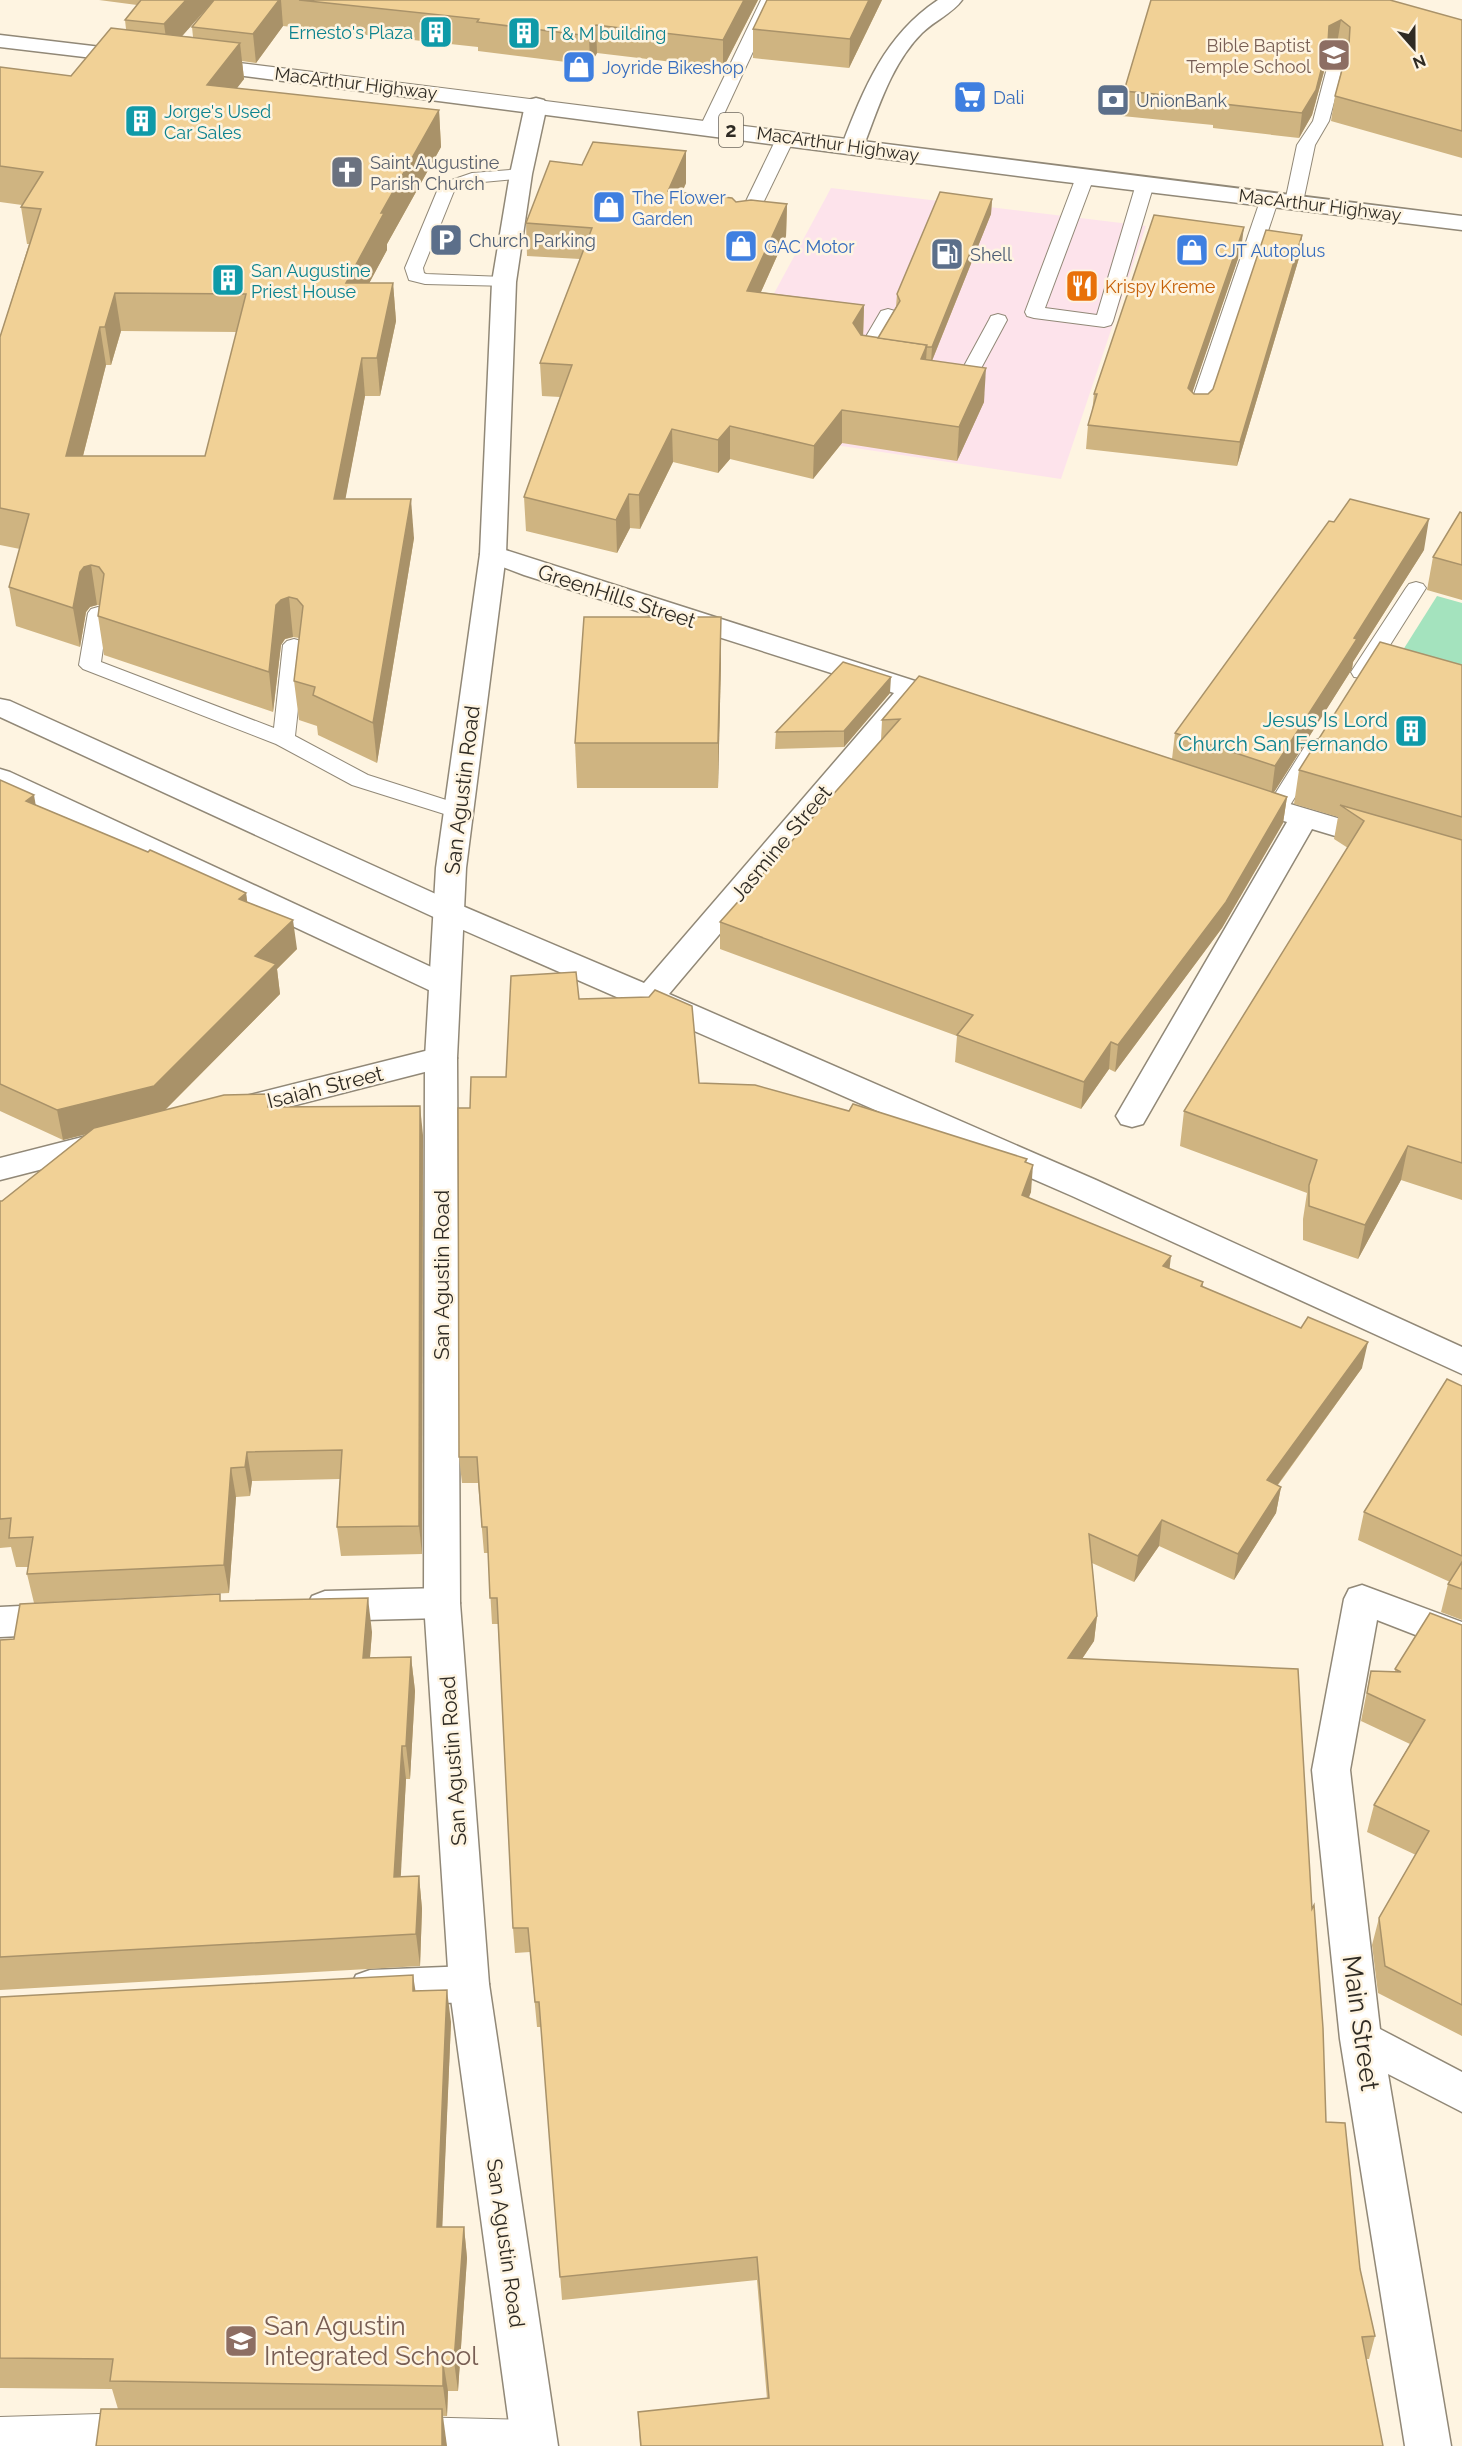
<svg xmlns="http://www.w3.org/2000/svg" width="1462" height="2446" viewBox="0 0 1462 2446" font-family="Raleway,sans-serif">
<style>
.commercial{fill:#fde3eb}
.green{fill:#a4e3be}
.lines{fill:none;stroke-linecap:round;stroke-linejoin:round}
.service-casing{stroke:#918877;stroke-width:2}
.minor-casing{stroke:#918877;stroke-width:3}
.tertiary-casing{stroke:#918877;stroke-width:3}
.trunk-casing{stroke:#918877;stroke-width:3}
.service{fill:#fff;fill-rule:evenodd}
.minor{fill:#fff;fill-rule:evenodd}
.tertiary{fill:#fff;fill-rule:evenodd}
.trunk{fill:#fff;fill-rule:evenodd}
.wall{fill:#cfb481;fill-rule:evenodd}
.shaded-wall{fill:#a99269}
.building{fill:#f1d196;stroke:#a99269;stroke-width:1.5;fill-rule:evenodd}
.labels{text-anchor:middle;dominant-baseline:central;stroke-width:5;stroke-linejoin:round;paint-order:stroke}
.far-culture-label{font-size:18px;fill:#0d838f;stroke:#fef4e1;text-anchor:start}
.far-education-label{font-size:18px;fill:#785e54;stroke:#fef4e1;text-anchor:end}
.far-shop-label{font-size:18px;fill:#366cbe;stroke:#fef4e1;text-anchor:start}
.far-street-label{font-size:18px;fill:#2f2b24;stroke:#fef4e1}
.far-service-label{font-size:18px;fill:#4e5e75;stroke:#fef4e1;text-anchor:start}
.far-worship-label{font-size:18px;fill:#5b616d;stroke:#fef4e1;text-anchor:start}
.far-food-label{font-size:18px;fill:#c56008;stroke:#fef4e1;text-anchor:start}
.shield{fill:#fef4e1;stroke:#6d675d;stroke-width:1.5}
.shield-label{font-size:20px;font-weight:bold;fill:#2f2b24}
.street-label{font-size:21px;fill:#2f2b24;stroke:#fef4e1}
.culture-label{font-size:21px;fill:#0d838f;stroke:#fef4e1;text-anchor:end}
.near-street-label{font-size:26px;fill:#2f2b24;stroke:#fef4e1}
.near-education-label{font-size:26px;fill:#785e54;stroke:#fef4e1;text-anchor:start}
</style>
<rect width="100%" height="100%" fill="#fef4e1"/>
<!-- commercial -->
<path class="commercial" d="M831,188L1146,226L1061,479L703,425Z"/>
<!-- green -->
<path class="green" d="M1437,596L1462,603V698L1386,677Z"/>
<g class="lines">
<defs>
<g id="service">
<path d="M761,0H777L718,127L715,131H703L700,127Z"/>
<path d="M1336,46L1344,51L1343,68L1329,121L1315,145L1303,202L1300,206H1288L1285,202L1297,145L1313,121L1327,68L1328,51Z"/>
<path d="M786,132L792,133L795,137L751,228L748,232H736L733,228L777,137L780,133Z"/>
<path d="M521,169L527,170L530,174L527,178L472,183L454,191L423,268L424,273L426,274L504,277L510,278L513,282L510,286L425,284L409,280L405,268L440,184L472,173Z"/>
<path d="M1085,172L1091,173L1094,177L1045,308L1097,315L1136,184L1139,180H1151L1154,184L1113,321L1111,325L1104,327L1034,318L1027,316L1025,312L1076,177L1079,173Z"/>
<path d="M1270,193L1276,194L1279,198L1208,412L1205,416H1191L1188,412L1261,198L1264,194Z"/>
<path d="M888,309L895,311L897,315L873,357L881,363L879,367L872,369L860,366L854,357L881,311Z"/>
<path d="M998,314L1005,316L1007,320L978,374L957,381L934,376L932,372L934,368C945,365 953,370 964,366L989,320L991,316Z"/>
<path d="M1416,582L1423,584L1426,588L1373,672L1370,677L1362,678L1354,677L1351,672L1406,588L1409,584Z"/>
<path d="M98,607L105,609L108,613L101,662L274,728L283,645L287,641L294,639L301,641L305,645L295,736L368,775L465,806L468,811L465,816L457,818L352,785L276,744L83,669L79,665L88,613L91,609Z"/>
<path d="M1316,739L1324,741L1327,746L1287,810L1284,815L1276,817L1268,815L1265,810L1305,746L1308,741Z"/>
<path d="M132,2413L144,2418L149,2430L144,2442L134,2446H0V2417Z"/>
<path d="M411,2417L534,2420L546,2425L551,2437L548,2446H399L394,2434L399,2422Z"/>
</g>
<g id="minor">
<path d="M938,0H962C953,13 934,21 922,33C892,63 879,106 864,145L861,150L853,152L845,150L842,145C864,88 885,35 938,0Z"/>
<path d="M493,546L962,696L966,702L962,708L952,710L917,700L669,994L1096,1180L1462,1347V1374L1072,1196L438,919L0,717V699L10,701L460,905L644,983L894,693L524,575L484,560L480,554L484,548Z"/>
<path d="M0,769L10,772L455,978L459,985L455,992L444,995L433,992L0,789Z"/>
<path d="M1243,790L1462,855V874L1312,829L1143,1124L1132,1127L1121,1124L1116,1116L1287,822L1233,805L1229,799L1233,793Z"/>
<path d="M441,1047L452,1051L457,1058L452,1065L226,1123L215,1120L210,1112L215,1104L226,1101Z"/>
<path d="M106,1131L117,1134L122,1142L117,1150L0,1180V1158Z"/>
<path d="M1362,1585L1462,1622V1653L1377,1620L1350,1770L1380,2029L1462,2072V2112L1388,2074L1451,2446H1405L1340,2039L1312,1770L1344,1599L1349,1589Z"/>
<path d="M442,1588L455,1593L460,1603L455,1613L442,1618L325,1621L312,1616L307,1606L312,1596L325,1591Z"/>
<path d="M61,1604L74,1609L79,1619L74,1629L61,1634L0,1637V1607Z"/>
<path d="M469,1966L483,1971L489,1984L483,1997L469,2002L370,2006L356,2001L350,1988L356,1975L370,1970Z"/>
</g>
<path id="tertiary" d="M536,98L544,100L547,105L532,174L516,282L506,554L466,868L457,1058L460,1603L489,1984L558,2446H512L449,1984L424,1603L425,1058L436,868L480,554L492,282L510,174L525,105L528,100Z"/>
<g id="trunk">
<path d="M0,35L135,51L143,52L146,57L143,62L135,63L0,47Z"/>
<path d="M198,58C620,109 1040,165 1462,216V230L1049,180L190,69L187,64L190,59Z"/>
</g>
</defs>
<!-- service casing -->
<use href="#service" class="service-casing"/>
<!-- minor casing -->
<use href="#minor" class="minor-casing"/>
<!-- tertiary casing -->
<use href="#tertiary" class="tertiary-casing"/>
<!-- trunk casing -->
<use href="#trunk" class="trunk-casing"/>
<!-- service -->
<use href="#service" class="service"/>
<!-- minor -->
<use href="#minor" class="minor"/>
<!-- tertiary -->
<use href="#tertiary" class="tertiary"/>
<!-- trunk -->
<use href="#trunk" class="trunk"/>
</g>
<!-- wall -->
<g class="wall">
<path d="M99,0H758L723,68L597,53L590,65L478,51V47L283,26L256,63L242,61L244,79L236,89L439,110L441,147L387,244V250L369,283H393L396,321L380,396H365L345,499L414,538L377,763L318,735L317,726L299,720L294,681L299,638L293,637L285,639L281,645L273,712L104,655L98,616L99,605H97L90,607L86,612L80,647L16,626L9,587L20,549L0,545V337L29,244H27L21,207L22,205L0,202V67L71,76L126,29L125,20L137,5ZM209,6L192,27L193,37L182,36ZM121,331L237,332L205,456H83L106,365H111Z"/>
<path d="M767,0H882L849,68L753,58V29Z"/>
<path d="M1151,0L1462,20V158L1331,121L1335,96L1346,51L1337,44L1327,50L1325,68L1312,115L1299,138L1213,128V125L1122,116L1124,91Z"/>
<path d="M686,151V183L682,193L736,202L787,204L786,236L761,292L864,305L863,336L878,338L896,307L897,294L992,199L991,214L932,361L984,402L957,461L842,443L813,479L730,459L718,473L673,462L640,529L630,528L617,553L526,531L524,497L560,397L542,396L540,363L580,259L527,256L526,223L582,165Z"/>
<path d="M1302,235L1299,258L1237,466L1086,449L1088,425L1092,412L1094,394L1241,250L1192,393L1194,394H1208L1213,389Z"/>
<path d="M1462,513V600L1427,590L1433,557Z"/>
<path d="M1424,550L1353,662L1352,669L1274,792L1287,797L1283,823L1222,928L1115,1072L1109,1069L1081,1109L955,1062L957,1036L720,949V922L881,740L882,720L919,676L1172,759L1175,733Z"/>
<path d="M721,662L718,788H577L575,743Z"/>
<path d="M1462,665V1200L1401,1180L1358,1259L1303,1240V1219L1307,1193L1180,1146L1184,1111L1348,848L1334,839L1338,817L1294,804L1299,770Z"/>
<path d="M890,693L844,747L775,749L776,732Z"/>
<path d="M0,780L36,805L246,893L247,902L297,949L277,969L280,994L165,1110L271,1107L423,1135L422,1554L341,1556L337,1527L340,1479L252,1481L250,1496L236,1497L229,1593L34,1603L27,1574L28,1567H16L11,1547L0,1548V1201H2L86,1134L63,1140L0,1111Z"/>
<path d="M579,999L699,1083L1027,1159L1026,1163L1031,1192L1028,1197L1170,1269L1203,1282V1287L1362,1368L1278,1485L1281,1487L1276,1513L1234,1580L1159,1546L1134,1582L1092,1563L1097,1616L1094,1641L1082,1659L1312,1909L1326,2122L1375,2336L1369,2359H1366L1383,2446H640L638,2412L767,2399L757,2280L562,2300L541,2027H537L530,1952L515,1953L513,1928L498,1624H492L488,1553H484L478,1483H462L459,1457L470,1108L506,1077Z"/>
<path d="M1462,1386V1620L1441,1612L1448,1584L1450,1582L1358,1540L1364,1512Z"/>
<path d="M221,1601L372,1632L370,1658L411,1657L415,1691L410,1779H406L400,1877L419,1876L422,1909L420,1966L0,1990V1640L14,1639Z"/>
<path d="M1462,1625V2036L1378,1993L1372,1945L1379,1918L1416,1855L1367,1832L1374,1805L1410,1744L1361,1721L1371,1671L1395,1672V1669Z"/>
<path d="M415,1991L451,2022L442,2227H464L467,2258L458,2391H448L447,2416L118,2409L112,2389L0,2388V1997Z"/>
</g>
<!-- shaded-wall -->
<g class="shaded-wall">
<path d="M186,0H214L168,52L164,24Z"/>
<path d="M279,0H281L283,26L256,63L253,34Z"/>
<path d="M744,0H758L723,68V40Z"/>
<path d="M869,0H882L849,68L850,39Z"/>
<path d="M1341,20L1337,44L1327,50L1325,68L1312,115L1299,138L1302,113L1329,26Z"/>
<path d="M596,25L597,53L590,65L589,36Z"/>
<path d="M240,43L244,79L211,122L207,85Z"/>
<path d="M439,110L441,147L387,244V250L349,321L346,283L381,213Z"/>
<path d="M686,151V183L668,223V191Z"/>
<path d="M992,199L991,214L931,363L932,347Z"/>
<path d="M787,204L786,236L747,323V291Z"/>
<path d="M1244,227L1241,250L1186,411L1188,388Z"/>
<path d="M1302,235L1299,258L1237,466L1240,442Z"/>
<path d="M393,283L396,321L380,396L377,358Z"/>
<path d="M115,293L121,331L111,365L105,327Z"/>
<path d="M864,305L863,338L853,323Z"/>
<path d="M100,327L106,365L73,495L66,456Z"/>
<path d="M927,345L925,378L921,359Z"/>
<path d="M362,358L365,396L338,538L334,499Z"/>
<path d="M986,368L984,402L957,461L959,427Z"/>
<path d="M842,410V443L813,479L814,446Z"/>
<path d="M730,426V459L718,473V440Z"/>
<path d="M672,429L673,462L640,529L639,495Z"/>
<path d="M629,494L630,528L617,553L616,520Z"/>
<path d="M411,499L414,538L377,763L373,723Z"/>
<path d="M1429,519L1424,550L1353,662L1352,669L1271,797L1275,766L1354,638Z"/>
<path d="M91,565L97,605L90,607L86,612L80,647L73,608L80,572L84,567Z"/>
<path d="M289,597L293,637L285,639L281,645L273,712L269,672L276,605L281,600Z"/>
<path d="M721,617V662L718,788V743Z"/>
<path d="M891,677L890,693L844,747V731Z"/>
<path d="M34,795L39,824L26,801Z"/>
<path d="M1287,797L1283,823L1222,928L1115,1072L1118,1045Z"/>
<path d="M246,893L250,922L239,899Z"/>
<path d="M293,920L297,949L277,969L280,994L159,1116L63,1140L57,1110L255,956Z"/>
<path d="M1111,1042L1109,1069L1081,1109L1084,1082Z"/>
<path d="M269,1094L273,1123L268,1107Z"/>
<path d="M420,1106L423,1135L422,1554L419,1526Z"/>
<path d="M1408,1146L1401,1180L1358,1259L1365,1225Z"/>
<path d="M1033,1165L1031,1192L1020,1221L1022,1195Z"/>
<path d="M1171,1256L1168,1282L1163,1266Z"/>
<path d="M1368,1342L1362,1368L1262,1506L1267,1480Z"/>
<path d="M247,1452L252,1481L250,1496L245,1467Z"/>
<path d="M231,1468L236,1497L229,1593L224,1565Z"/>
<path d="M1281,1487L1276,1513L1234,1580L1238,1554Z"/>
<path d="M1162,1520L1159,1546L1134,1582L1138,1556Z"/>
<path d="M368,1598L372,1632L367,1692L363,1658Z"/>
<path d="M1097,1616L1094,1641L1065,1684L1068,1658Z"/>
<path d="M411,1657L415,1691L410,1779L406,1746Z"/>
<path d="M402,1746L406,1779L399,1910L394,1877Z"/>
<path d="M419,1876L422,1909L420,1966L416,1934Z"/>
<path d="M413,1975L418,2007L413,1991Z"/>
<path d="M447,1990L451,2022L441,2258L437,2227Z"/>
<path d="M464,2227L467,2258L458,2391L454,2361Z"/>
<path d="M443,2361L448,2391L447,2416L443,2386Z"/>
<path d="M442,2409L447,2446H442Z"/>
</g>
<!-- building -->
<g class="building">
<path d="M141,0H186L164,24L125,20Z"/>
<path d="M214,0H279L253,34L192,27Z"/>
<path d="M299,0H744L723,40L596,25L589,36L477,22L479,19Z"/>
<path d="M767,0H869L850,39L753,29Z"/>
<path d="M1151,0H1390L1462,20V131L1335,96L1349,44L1350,27L1341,20L1329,26L1328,43L1316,90L1302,113L1215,103L1216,100L1124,91Z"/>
<path d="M111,28L240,43L207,85L439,110L381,213H384L346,283H393L377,358H362L334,499H411L373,723L313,695L315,687L294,681L303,606L297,599L289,597L281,600L276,605L269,672L98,616L104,574L99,567L91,565L84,567L80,572L73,608L9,587L29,514L0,508V337L41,209L21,207L43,172L0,166V67L71,76ZM115,293L246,294L205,456H66L100,327H105Z"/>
<path d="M593,142L686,151L668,191L732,198L736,202L751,200L787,204L747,291L864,305L853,323L861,335L927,345L921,359L986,368L959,427L842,410L814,446L730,426L718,440L672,429L639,495L629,494L616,520L524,497L572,365L540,363L592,228L526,223L550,161L582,165Z"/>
<path d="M940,192L992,199L932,347H926L927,345L878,338L900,301L897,294Z"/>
<path d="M1154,215L1244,227L1188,388L1194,394H1208L1213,389L1266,230L1302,235L1240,442L1088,425L1097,394H1094Z"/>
<path d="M1350,499L1429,519L1354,638L1357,639L1275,766L1175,733L1329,521L1334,522Z"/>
<path d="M1460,512L1462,513V565L1433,557Z"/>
<path d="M584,617H721L718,743H575Z"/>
<path d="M1380,642L1462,665V817L1299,770Z"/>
<path d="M843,662L891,677L844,731L776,732Z"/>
<path d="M919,676L1287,797L1226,902L1118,1045L1111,1042L1084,1082L957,1035L973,1015L720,922L900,719L882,720Z"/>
<path d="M0,780L34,795L26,801L148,852L150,850L246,893L239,899L293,920L255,956L276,964L154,1086L57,1110L0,1084Z"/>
<path d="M1340,805L1462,840V1163L1408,1146L1365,1225L1309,1206V1185L1317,1160L1184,1111L1364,821Z"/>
<path d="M576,972L579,999L649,997L655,990L692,1006L699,1083L755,1085L849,1111L853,1104L1027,1159L1025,1162L1033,1165L1022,1195L1171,1256L1163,1266L1203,1282L1201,1286L1301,1328L1308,1317L1368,1342L1267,1480L1281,1487L1238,1554L1162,1520L1138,1556L1089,1534L1097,1616L1068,1658L1298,1669L1312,1909L1314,1905L1323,2028L1326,2122L1345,2123L1360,2269L1375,2336L1362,2337L1383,2446H641L638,2412L769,2398L757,2257L560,2277L539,2002H535L528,1928H513L497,1598H490L487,1527H482L477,1457H459L458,1108H470L471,1077H506L511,976Z"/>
<path d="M269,1094L268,1107L420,1106L419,1526L337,1527L342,1450L247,1452L245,1467L231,1468L224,1565L27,1574L33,1537L9,1538L11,1518L0,1519V1201H2L94,1128L224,1095Z"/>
<path d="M1447,1379L1462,1386V1556L1364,1512Z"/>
<path d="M1462,1562V1589L1448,1584Z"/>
<path d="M220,1594V1601L368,1598L363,1658L411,1657L406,1746H402L394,1877L419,1876L416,1934L0,1957V1640L14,1639L20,1604Z"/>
<path d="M1430,1613L1462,1625V2005L1385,1966L1379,1918L1429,1831L1374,1805L1425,1720L1367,1693L1371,1671L1401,1672L1395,1669Z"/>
<path d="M413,1975V1991L447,1990L437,2227H464L454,2361H443V2386L110,2381L113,2359L0,2358V1997Z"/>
<path d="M101,2409H442V2446H96Z"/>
</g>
<!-- icons -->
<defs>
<symbol id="building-square" viewBox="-11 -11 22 22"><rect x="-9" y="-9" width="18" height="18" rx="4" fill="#0f9aa8" stroke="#fef4e1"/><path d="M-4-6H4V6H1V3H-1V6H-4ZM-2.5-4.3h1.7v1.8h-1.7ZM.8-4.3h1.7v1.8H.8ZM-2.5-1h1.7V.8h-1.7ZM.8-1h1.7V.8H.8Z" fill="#fff"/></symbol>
<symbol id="school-square" viewBox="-11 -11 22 22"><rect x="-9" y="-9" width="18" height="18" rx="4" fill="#8d6e63" stroke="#fef4e1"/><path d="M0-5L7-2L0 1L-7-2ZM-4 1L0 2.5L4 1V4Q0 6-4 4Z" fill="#fff"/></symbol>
<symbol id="shop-square" viewBox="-11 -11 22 22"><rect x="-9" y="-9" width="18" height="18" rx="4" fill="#3f7fe0" stroke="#fef4e1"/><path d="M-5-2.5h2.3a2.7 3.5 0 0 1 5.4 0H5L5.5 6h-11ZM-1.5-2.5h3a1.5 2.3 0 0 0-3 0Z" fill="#fff"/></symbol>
<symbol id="supermarket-square" viewBox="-11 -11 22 22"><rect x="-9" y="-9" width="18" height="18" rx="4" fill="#3f7fe0" stroke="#fef4e1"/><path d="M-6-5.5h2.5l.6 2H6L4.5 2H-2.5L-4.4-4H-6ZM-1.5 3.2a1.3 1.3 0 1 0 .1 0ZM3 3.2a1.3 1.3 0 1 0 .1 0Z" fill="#fff"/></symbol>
<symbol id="bank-square" viewBox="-11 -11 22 22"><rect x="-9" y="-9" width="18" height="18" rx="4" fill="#5c6f8a" stroke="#fef4e1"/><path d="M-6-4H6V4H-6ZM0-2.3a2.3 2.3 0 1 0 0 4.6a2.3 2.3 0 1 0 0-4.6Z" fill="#fff"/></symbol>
<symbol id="church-square" viewBox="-11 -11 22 22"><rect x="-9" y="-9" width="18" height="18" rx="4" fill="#6b7280" stroke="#fef4e1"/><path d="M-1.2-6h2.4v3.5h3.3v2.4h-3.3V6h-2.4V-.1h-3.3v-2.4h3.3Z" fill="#fff"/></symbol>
<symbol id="parking-square" viewBox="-11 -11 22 22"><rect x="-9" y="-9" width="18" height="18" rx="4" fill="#5c6f8a" stroke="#fef4e1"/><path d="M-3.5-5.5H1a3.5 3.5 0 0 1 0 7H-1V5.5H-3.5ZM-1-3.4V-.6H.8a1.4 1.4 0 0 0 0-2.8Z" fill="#fff"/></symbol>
<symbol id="fuel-square" viewBox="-11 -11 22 22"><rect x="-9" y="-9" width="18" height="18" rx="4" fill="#5c6f8a" stroke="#fef4e1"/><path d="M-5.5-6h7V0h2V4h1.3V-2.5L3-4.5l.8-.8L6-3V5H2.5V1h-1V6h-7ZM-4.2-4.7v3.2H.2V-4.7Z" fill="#fff"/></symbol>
<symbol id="restaurant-square" viewBox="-11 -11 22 22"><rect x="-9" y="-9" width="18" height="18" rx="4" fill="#e8710a" stroke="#fef4e1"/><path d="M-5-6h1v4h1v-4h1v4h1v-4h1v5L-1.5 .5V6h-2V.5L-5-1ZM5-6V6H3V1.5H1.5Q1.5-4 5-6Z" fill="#fff"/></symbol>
</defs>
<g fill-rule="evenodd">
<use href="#building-square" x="417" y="13" width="38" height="38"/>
<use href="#building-square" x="505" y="14" width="38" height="38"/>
<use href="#school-square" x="1315" y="36" width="38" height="38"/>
<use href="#shop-square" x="560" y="48" width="38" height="38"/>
<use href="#supermarket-square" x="951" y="78" width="38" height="38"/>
<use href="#bank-square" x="1094" y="81" width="38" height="38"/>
<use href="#building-square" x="122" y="102" width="38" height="38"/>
<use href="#church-square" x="328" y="153" width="38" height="38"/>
<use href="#shop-square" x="590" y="188" width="38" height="38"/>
<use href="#parking-square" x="427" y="221" width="38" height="38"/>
<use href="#shop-square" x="722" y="227" width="38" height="38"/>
<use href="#shop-square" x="1173" y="231" width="38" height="38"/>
<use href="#fuel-square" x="928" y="235" width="38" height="38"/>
<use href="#building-square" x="209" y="261" width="38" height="38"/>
<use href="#restaurant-square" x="1063" y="267" width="38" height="38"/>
<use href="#building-square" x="1392" y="712" width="38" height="38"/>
<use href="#school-square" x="222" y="2322" width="38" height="38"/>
</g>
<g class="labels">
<!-- far-culture labels -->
<g class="far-culture-label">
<text x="413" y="32" text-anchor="end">Ernesto's Plaza</text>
<text x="547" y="33">T &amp; M building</text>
<text x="164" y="111">Jorge's Used<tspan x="164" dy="21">Car Sales</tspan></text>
<text x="251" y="270">San Augustine<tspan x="251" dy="21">Priest House</tspan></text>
</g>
<!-- far-education labels -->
<g class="far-education-label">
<text x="1311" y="45">Bible Baptist<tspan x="1311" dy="21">Temple School</tspan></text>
</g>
<!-- far-shop labels -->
<g class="far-shop-label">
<text x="602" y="67">Joyride Bikeshop</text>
<text x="993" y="97">Dali</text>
<text x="632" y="197">The Flower<tspan x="632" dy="21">Garden</tspan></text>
<text x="764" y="246">GAC Motor</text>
<text x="1215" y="250">CJT Autoplus</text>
</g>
<!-- far-street labels -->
<g class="far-street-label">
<text transform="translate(356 83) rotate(7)">MacArthur Highway</text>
<text transform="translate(838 144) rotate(8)">MacArthur Highway</text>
<text transform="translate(1320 205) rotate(7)">MacArthur Highway</text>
</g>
<!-- far-service labels -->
<g class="far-service-label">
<text x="1136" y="100">UnionBank</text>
<text x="469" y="240">Church Parking</text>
<text x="970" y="254">Shell</text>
</g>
<!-- far-worship labels -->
<g class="far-worship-label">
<text x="370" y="162">Saint Augustine<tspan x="370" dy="21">Parish Church</tspan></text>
</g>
<!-- far-food labels -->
<g class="far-food-label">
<text x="1105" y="286">Krispy Kreme</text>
</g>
<!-- shield labels -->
<rect class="shield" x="719" y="113" width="24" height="34" rx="4.5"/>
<g class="shield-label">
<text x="731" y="130">2</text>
</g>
<!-- street labels -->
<g class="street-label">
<text transform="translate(617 596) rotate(18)">GreenHills Street</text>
<text transform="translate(462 790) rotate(-83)">San Agustin Road</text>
<text transform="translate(781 843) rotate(-50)">Jasmine Street</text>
<text transform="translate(325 1087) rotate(-14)">Isaiah Street</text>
<text transform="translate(441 1275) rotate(-90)">San Agustin Road</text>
<text transform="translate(453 1761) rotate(-94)">San Agustin Road</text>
<text transform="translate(506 2243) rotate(82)">San Agustin Road</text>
</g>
<!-- culture labels -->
<g class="culture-label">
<text x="1388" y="719">Jesus Is Lord<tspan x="1388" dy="24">Church San Fernando</tspan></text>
</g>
<!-- near-street labels -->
<g class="near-street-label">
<text transform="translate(1361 2023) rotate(82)">Main Street</text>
</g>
<!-- near-education labels -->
<g class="near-education-label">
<text x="264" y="2326">San Agustin<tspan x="264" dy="30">Integrated School</tspan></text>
</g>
</g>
<!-- north arrow -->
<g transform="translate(1414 48) rotate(159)" stroke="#fef4e1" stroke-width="4.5" paint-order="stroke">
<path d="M0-4.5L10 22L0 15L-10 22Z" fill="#2f2b24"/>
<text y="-9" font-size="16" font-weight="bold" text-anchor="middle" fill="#2f2b24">N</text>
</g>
</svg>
